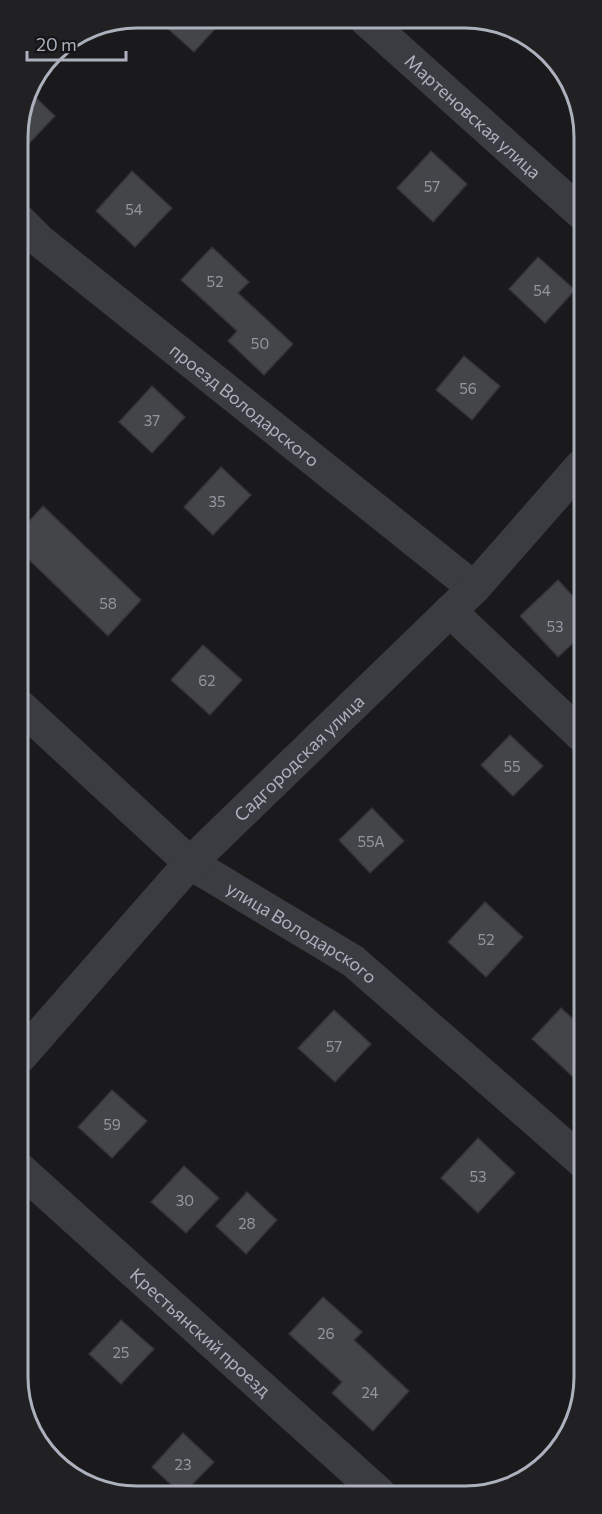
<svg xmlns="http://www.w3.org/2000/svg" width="602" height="1514" viewBox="0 0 602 1514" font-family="Commissioner,sans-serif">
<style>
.building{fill:#444549;stroke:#343438;stroke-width:1.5}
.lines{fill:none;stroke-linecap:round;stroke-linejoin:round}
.minor{stroke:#3a3c42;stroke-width:33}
.labels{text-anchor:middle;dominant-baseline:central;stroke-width:4.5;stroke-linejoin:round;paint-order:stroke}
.number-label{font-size:15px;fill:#9296a0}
.street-label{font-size:18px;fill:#acb1bd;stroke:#151517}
.rim{fill:none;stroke:#acb1bd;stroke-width:3}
</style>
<rect width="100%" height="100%" fill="#1a1a1c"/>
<!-- building -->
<g class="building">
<path d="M156,18H188L224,19L194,52Z"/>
<path d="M29,91L55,116L18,155V129Z"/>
<path d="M431,151L467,184L433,222L397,188Z"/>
<path d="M132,171L172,208L135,247L96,211Z"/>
<path d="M212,247L249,282L238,293L293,344L264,375L228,341L237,331L181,280Z"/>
<path d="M538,257L575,290L545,323L509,289Z"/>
<path d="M464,356L500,386L472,420L436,390Z"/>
<path d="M152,386L185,417L152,453L119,422Z"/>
<path d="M221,467L251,495L213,535L184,507Z"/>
<path d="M43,506L141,600L108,636L20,551L19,532Z"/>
<path d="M558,580L581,605L582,635L558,657L520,616Z"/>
<path d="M203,645L242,680L210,715L171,680Z"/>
<path d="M510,735L543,766L513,796L481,765Z"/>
<path d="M372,808L404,841L370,873L339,840Z"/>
<path d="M485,902L523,937L486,977L448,942Z"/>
<path d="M561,1008L583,1028V1086L532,1039Z"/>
<path d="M334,1010L371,1044L335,1082L298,1048Z"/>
<path d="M112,1090L147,1121L112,1158L78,1127Z"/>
<path d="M478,1138L515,1173L478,1213L441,1178Z"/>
<path d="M184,1166L219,1198L186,1233L151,1202Z"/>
<path d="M247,1192L277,1220L246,1254L216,1226Z"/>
<path d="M323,1297L362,1332L354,1340L409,1391L373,1431L332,1393L342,1382L289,1334Z"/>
<path d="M121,1320L154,1349L121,1384L89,1354Z"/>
<path d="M183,1433L214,1462L184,1493H180L152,1467Z"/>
</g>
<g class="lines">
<!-- minor -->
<g class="minor">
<path id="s1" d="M366,20L580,212"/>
<path id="s2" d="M19,220L40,241L474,588"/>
<path d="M450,611L582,736"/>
<path id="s3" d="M20,706L190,863L353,961L583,1162"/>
<path id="s4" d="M21,1056L190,863L474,588L581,466"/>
<path id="s5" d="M21,1170L379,1493"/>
</g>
</g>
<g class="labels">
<!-- number labels -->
<g class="number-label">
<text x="432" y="186">57</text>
<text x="134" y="209">54</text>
<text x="215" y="281">52</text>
<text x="542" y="290">54</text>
<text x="260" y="343">50</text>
<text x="468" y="388">56</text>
<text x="152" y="420">37</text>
<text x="217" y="501">35</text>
<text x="108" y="603">58</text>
<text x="555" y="626">53</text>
<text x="207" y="680">62</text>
<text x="512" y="766">55</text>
<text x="371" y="841">55А</text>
<text x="486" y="939">52</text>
<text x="334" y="1046">57</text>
<text x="112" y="1124">59</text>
<text x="478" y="1176">53</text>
<text x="185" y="1200">30</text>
<text x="247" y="1223">28</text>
<text x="326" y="1333">26</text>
<text x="121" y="1352">25</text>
<text x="370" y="1392">24</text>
<text x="183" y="1464">23</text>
</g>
<!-- street labels -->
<g class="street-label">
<text stroke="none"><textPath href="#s1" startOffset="144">Мартеновская улица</textPath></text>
<text stroke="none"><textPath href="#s2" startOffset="292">проезд Володарского</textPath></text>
<text stroke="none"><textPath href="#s4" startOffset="408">Садгородская улица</textPath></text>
<text stroke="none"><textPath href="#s3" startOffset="363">улица Володарского</textPath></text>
<text stroke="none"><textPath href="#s5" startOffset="242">Крестьянский проезд</textPath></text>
</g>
</g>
<!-- crop -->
<path d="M0 0H602V1514H0ZM137 28H465A109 109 0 0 1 574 137V1377A109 109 0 0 1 465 1486H137A109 109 0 0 1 28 1377V137A109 109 0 0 1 137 28Z" fill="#212124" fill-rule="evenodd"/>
<path class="rim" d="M137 28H465A109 109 0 0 1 574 137V1377A109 109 0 0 1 465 1486H137A109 109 0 0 1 28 1377V137A109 109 0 0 1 137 28Z"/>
<!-- scale -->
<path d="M27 51v9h99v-9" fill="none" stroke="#acb1bd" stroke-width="3"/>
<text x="36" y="51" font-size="18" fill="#acb1bd" stroke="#151517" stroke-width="4.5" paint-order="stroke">20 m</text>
</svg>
